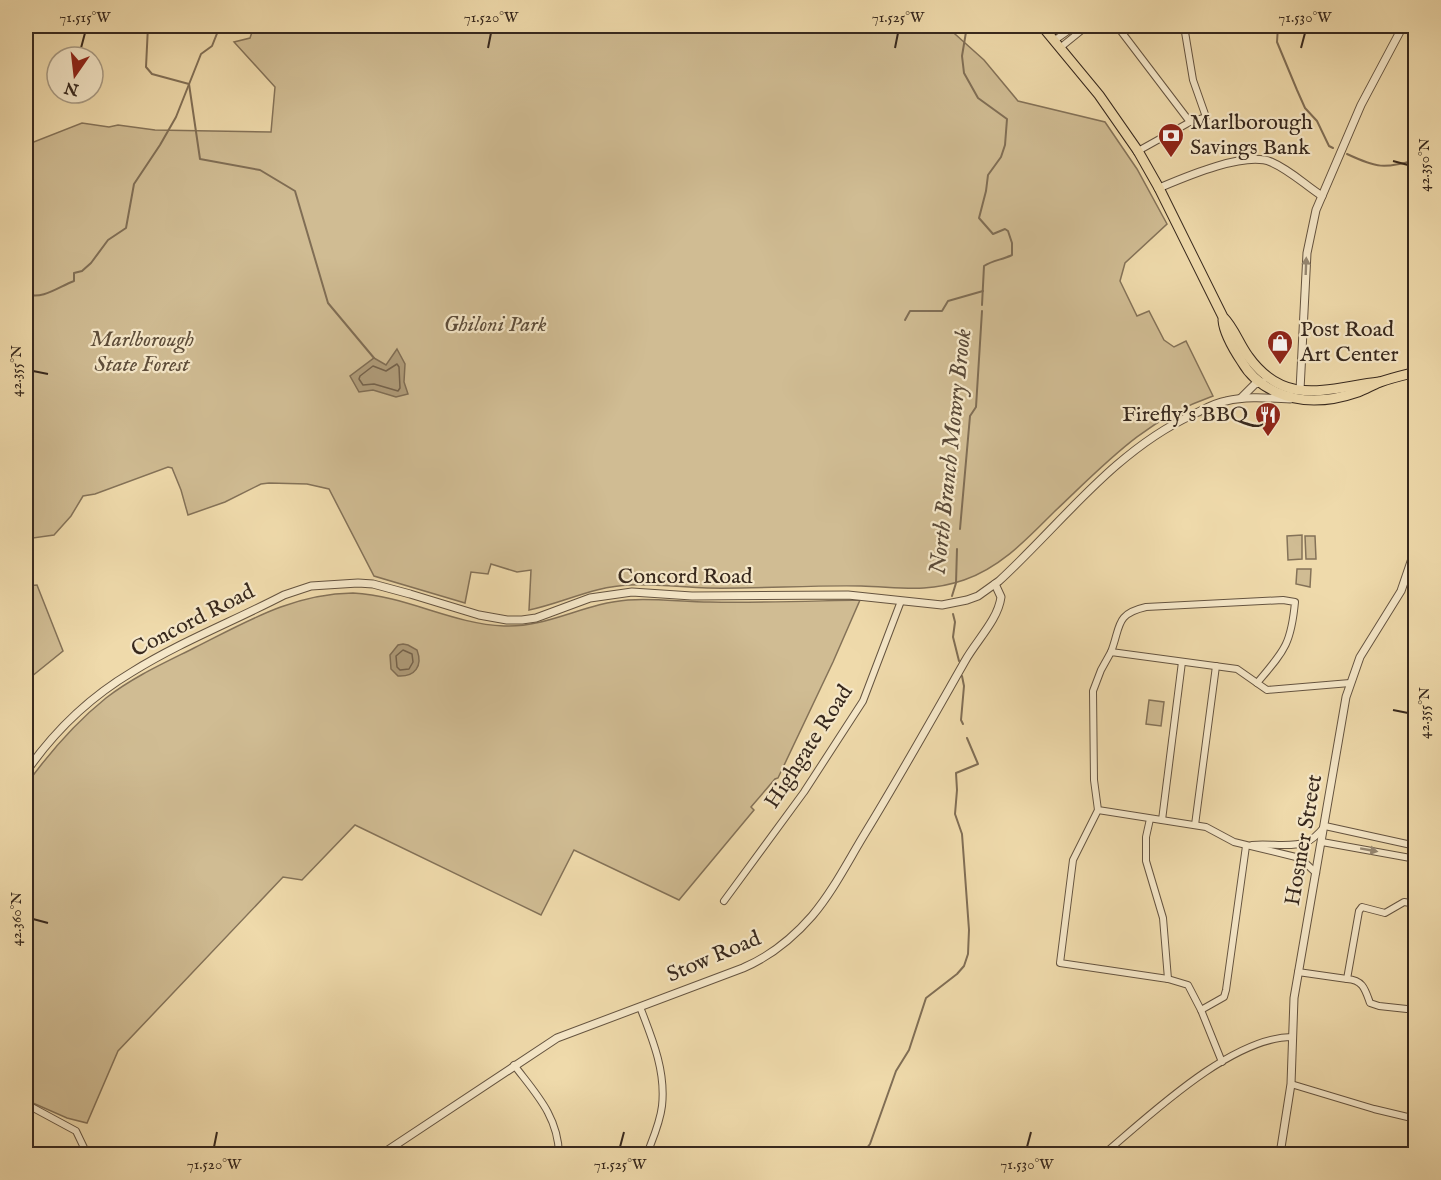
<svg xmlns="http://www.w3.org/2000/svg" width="1441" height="1180" viewBox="0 0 1441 1180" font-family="'IM FELL English',serif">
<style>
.green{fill:#d0bc93;stroke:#847258;stroke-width:1.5}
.water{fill:#b09d7b;stroke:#806e55;stroke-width:1.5}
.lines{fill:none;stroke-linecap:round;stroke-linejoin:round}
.shore{stroke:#74624c;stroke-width:1.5}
.stream{stroke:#806e55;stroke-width:2}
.minor-casing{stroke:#655440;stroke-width:8}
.tertiary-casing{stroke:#655440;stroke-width:9}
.primary-casing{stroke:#37281d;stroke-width:11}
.trunk-casing{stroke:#37281d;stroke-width:11}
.minor{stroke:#f5e7c8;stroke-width:6}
.tertiary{stroke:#f5e7c8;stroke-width:7}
.primary{stroke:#efdaab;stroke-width:9}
.trunk{stroke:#efdaab;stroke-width:9}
.oneway{fill:#968872}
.ticks{fill:none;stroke:#37281d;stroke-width:2}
.labels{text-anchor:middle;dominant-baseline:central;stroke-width:4.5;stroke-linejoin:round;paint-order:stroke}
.poi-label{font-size:22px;fill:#37281d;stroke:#f5e7c8;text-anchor:start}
.park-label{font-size:22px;font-style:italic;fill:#5d4d3a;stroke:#f5e7c8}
.street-label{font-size:22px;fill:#37281d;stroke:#f5e7c8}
.water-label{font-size:24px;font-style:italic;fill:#5b4b39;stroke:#f5e7c8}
.neatline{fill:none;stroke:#37281d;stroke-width:2}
.ticks-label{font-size:15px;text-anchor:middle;fill:#37281d}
</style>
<rect width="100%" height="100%" fill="#efdaab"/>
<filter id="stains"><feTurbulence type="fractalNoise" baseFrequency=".00333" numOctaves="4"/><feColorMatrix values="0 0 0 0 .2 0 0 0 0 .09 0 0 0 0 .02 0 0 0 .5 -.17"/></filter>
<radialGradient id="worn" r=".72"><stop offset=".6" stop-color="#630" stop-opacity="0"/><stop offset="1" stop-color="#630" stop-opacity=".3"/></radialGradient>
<!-- green -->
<g class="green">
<path d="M254,26H946L984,60L1018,101L1105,122L1137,169L1167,224L1125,263L1120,281L1137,316L1149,311L1164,340L1174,347L1186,341L1213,396C1144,420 1106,463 1054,512C1027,539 1001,567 964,580C926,593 900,587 861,586C810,585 758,589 707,588C681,587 656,584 630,585C594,586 563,603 529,610L531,570L517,572L491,564L488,574L471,572L465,603L374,576L329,489L307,484L269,483L261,484L225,502L188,515L181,490L172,468L168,467L95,494L83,496L71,516L54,535L26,539V145L82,123L109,127L118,125L155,130L271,132L275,87L234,42L250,38Z"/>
<path d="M1302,535V559L1288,560L1287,536Z"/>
<path d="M1305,536H1315L1316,559H1306Z"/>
<path d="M1297,569H1311L1310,587L1296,584Z"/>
<path d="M37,585L63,651L26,681V586Z"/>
<path d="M353,593C407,596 452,624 504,626C547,628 585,603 628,600C655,598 683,602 710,602C760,603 810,601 860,600L833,662L778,778L775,779L751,807L754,810L679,900L574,850L541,915L355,825L302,880L283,877L118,1051L87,1123L67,1118L26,1100V785C49,753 75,723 106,698C133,677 164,663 194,648C248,621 292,594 353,593Z"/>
<path d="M1149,700L1164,702L1161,726L1146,724Z"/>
</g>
<!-- water -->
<g class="water">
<path d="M397,349L405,364L404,382L408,394L396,397L373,390L359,392L350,376L374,358L386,365Z"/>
<path d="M403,644L408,645L417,650C423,666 415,677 398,676L391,669L390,655L398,645Z"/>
</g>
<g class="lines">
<!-- shore -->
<g class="shore">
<path d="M397,364L399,367L400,388L398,391L374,384L363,385L359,379L360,376L373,366L386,371Z"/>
<path d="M403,650L412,654L413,662L409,669L400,670L397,667L396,656Z"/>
</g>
<!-- stream -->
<g class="stream">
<path d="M148,26L146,67L152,74L189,84L200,159L260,170L295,191L328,303L374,358"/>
<path d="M967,26L962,56L964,73L978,98L1007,119L1005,145L1001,157L988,175L986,191L979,218L993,234L1005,229L1008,231L1012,243V255C1002,260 993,260 984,266L982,305"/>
<path d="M1278,26L1277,42L1297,90L1305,108L1317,121L1329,146L1333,148"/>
<path d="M1347,154C1377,168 1384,169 1416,160"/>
<path d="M26,294C43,300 58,287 74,281V273L82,271L91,263L108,240L126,228L134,184L160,145L176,117L201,54L212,46L220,26"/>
<path d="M905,320L910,311H942L948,301L983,291"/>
<path d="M960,529L970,416L976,407L982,311"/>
<path d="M952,596L956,583L957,549"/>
<path d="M953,614L955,622L953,637L959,661"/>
<path d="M962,676L964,686L961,720L963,724"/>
<path d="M862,1154L870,1144L896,1071L909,1050L926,998L957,974L964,966L968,954L969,930L964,861L962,834L955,814L957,790L956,773L978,764L967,738"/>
</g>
<defs>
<g id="minor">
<path d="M1117,26L1190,122L1206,117L1193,80L1184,26"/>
<path d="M1055,40L1075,26"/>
<path d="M1061,47L1082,30L1084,26"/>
<path d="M1138,151L1190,122"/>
<path d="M1111,652C1121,626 1115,614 1146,607L1283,600L1295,602C1291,645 1284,651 1257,683"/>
<path d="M1098,810L1073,860L1060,963L1168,979L1188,985L1201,1010L1222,1062"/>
<path d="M1150,819L1146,837V861L1163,918L1168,979"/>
<path d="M1162,820L1182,662"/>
<path d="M1195,825L1216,666"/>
<path d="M1322,842L1416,859"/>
<path d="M1252,845C1269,843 1292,848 1306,842C1313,840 1320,832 1325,826L1416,846"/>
<path d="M1316,873L1300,858L1234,842L1206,827L1098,810L1094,780L1093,691L1101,670L1111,652L1237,669L1267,690L1350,683"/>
<path d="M724,901L804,792L863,701L901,601"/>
<path d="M1416,904L1404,902L1385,913L1362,907L1359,911L1347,979C1363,980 1365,989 1370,1003L1379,1006L1416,1010"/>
<path d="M1298,972L1347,979"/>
<path d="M640,1007C652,1038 666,1071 662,1106C660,1123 653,1138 647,1154"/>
<path d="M1201,1010L1224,997L1226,990L1246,846"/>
<path d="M514,1065C536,1094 558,1116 559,1154"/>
<path d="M1291,1084L1374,1109L1416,1119"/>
<path d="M26,1104L76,1131L87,1154"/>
<path d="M1104,1154C1149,1116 1231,1037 1292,1037"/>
</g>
<g id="tertiary">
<path d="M1159,188C1185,177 1245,151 1271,162C1290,170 1305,185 1322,196"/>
<path d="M1300,390L1307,253L1316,210L1361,105L1403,26"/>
<path d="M1241,398L1255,384L1263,382"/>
<path d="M26,772C53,733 90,697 132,672C180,642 234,621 284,595L311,586L358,583L373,584L410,594L479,615L507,620H522L536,618L590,598L632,592L692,596L848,595L942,605L967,600L978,596L999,581C1061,524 1114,451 1192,415C1203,410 1214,403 1226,401C1247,396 1268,398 1290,399"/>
<path d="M382,1154L557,1038L743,968C771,956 792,939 812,916C833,891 847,863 864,835C899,778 932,719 965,661C976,641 998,620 1001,597L995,584"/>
<path d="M1280,1154L1291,1084L1294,998L1346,697L1360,657L1401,591L1416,547"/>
</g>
<g id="primary">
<path d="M1042,26L1099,95L1138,151"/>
<path d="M1159,188L1223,317C1234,328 1239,344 1248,356C1285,408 1327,388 1379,382"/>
<path d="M1223,320C1224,334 1234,350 1242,362C1250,376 1261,385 1276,392C1302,404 1332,401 1358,392C1366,389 1372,385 1380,382C1391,378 1404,375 1416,372"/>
</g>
<path id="trunk" d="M1138,151L1159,188"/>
</defs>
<!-- minor casing -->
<use href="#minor" class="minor-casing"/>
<!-- tertiary casing -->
<use href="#tertiary" class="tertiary-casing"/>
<!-- primary casing -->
<use href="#primary" class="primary-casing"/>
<!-- trunk casing -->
<use href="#trunk" class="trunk-casing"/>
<!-- minor -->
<use href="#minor" class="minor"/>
<!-- tertiary -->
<use href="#tertiary" class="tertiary"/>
<!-- primary -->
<use href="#primary" class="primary"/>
<!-- trunk -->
<use href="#trunk" class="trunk"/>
</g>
<!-- one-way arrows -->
<defs><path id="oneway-solid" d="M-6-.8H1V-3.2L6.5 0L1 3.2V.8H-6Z" transform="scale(1.5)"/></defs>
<g class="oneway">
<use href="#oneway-solid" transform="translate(1306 266) rotate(-88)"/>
<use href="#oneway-solid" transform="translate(1369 850) rotate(10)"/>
</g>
<!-- ticks -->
<path class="ticks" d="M81,48L85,33M488,48L491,33M895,48L898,33M1301,48L1305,33M1393,161L1408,165M33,371L48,374M1393,710L1408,713M33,919L48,923M214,1147L217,1132M620,1147L624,1132M1027,1147L1031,1132"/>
<!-- icons -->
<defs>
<symbol id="bank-pin" viewBox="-11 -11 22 30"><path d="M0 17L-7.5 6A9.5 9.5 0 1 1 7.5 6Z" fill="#8f2418" stroke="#f5e7c8"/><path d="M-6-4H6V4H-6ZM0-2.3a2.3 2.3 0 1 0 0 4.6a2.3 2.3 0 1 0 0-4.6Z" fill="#fff"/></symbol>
<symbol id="shop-pin" viewBox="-11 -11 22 30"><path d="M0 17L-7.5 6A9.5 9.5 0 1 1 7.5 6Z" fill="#8f2418" stroke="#f5e7c8"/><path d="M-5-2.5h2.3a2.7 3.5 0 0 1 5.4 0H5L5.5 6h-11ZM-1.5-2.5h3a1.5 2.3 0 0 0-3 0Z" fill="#fff"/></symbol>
<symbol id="restaurant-pin" viewBox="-11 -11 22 30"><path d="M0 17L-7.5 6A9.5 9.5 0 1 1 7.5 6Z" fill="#8f2418" stroke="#f5e7c8"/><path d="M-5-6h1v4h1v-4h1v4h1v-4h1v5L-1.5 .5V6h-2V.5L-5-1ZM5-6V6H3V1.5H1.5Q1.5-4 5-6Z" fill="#fff"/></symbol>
</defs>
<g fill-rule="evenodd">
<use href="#bank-pin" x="1156" y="121" width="30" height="40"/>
<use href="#shop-pin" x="1265" y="328" width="30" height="40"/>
<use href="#restaurant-pin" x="1253" y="400" width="30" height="40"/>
</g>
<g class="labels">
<!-- poi labels -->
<g class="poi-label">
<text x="1190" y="123">Marlborough<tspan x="1190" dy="25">Savings Bank</tspan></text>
<text x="1300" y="330">Post Road<tspan x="1300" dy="25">Art Center</tspan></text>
<text x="1248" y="415" text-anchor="end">Firefly's BBQ</text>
</g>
<!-- park labels -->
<g class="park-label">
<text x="495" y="325">Ghiloni Park</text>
<text x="142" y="340">Marlborough<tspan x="142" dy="25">State Forest</tspan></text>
</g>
<!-- street labels -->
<g class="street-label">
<text x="685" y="577">Concord Road</text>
<text transform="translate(193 621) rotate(-27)">Concord Road</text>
<text transform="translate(809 747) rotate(-57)">Highgate Road</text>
<text transform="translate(1304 840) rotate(-80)">Hosmer Street</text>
<text transform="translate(714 957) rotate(-23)">Stow Road</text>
</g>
<!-- water labels -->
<g class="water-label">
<text transform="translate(951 452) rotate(-84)">North Branch Mowry Brook</text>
</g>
</g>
<!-- margin -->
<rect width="1441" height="1180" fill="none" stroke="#efdaab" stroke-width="66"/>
<!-- north arrow -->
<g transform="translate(75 75) rotate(194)"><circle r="28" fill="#f5e7c8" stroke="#a99b84" stroke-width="1.5"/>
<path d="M0-4.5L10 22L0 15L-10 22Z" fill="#8f2418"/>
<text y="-9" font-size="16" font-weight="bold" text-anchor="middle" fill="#37281d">N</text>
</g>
<rect x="33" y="33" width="1375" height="1114" class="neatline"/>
<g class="ticks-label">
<text x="85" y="22">71.515°W</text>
<text x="491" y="22">71.520°W</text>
<text x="898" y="22">71.525°W</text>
<text x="1305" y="22">71.530°W</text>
<text transform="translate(1424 165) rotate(-90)" y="5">42.350°N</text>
<text transform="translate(16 371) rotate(-90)" y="5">42.355°N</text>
<text transform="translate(1424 713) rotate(-90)" y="5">42.355°N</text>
<text transform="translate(16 919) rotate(-90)" y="5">42.360°N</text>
<text x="214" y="1169">71.520°W</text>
<text x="620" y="1169">71.525°W</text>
<text x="1027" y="1169">71.530°W</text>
</g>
<rect width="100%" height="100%" filter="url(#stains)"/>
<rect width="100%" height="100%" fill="url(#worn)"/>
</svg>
